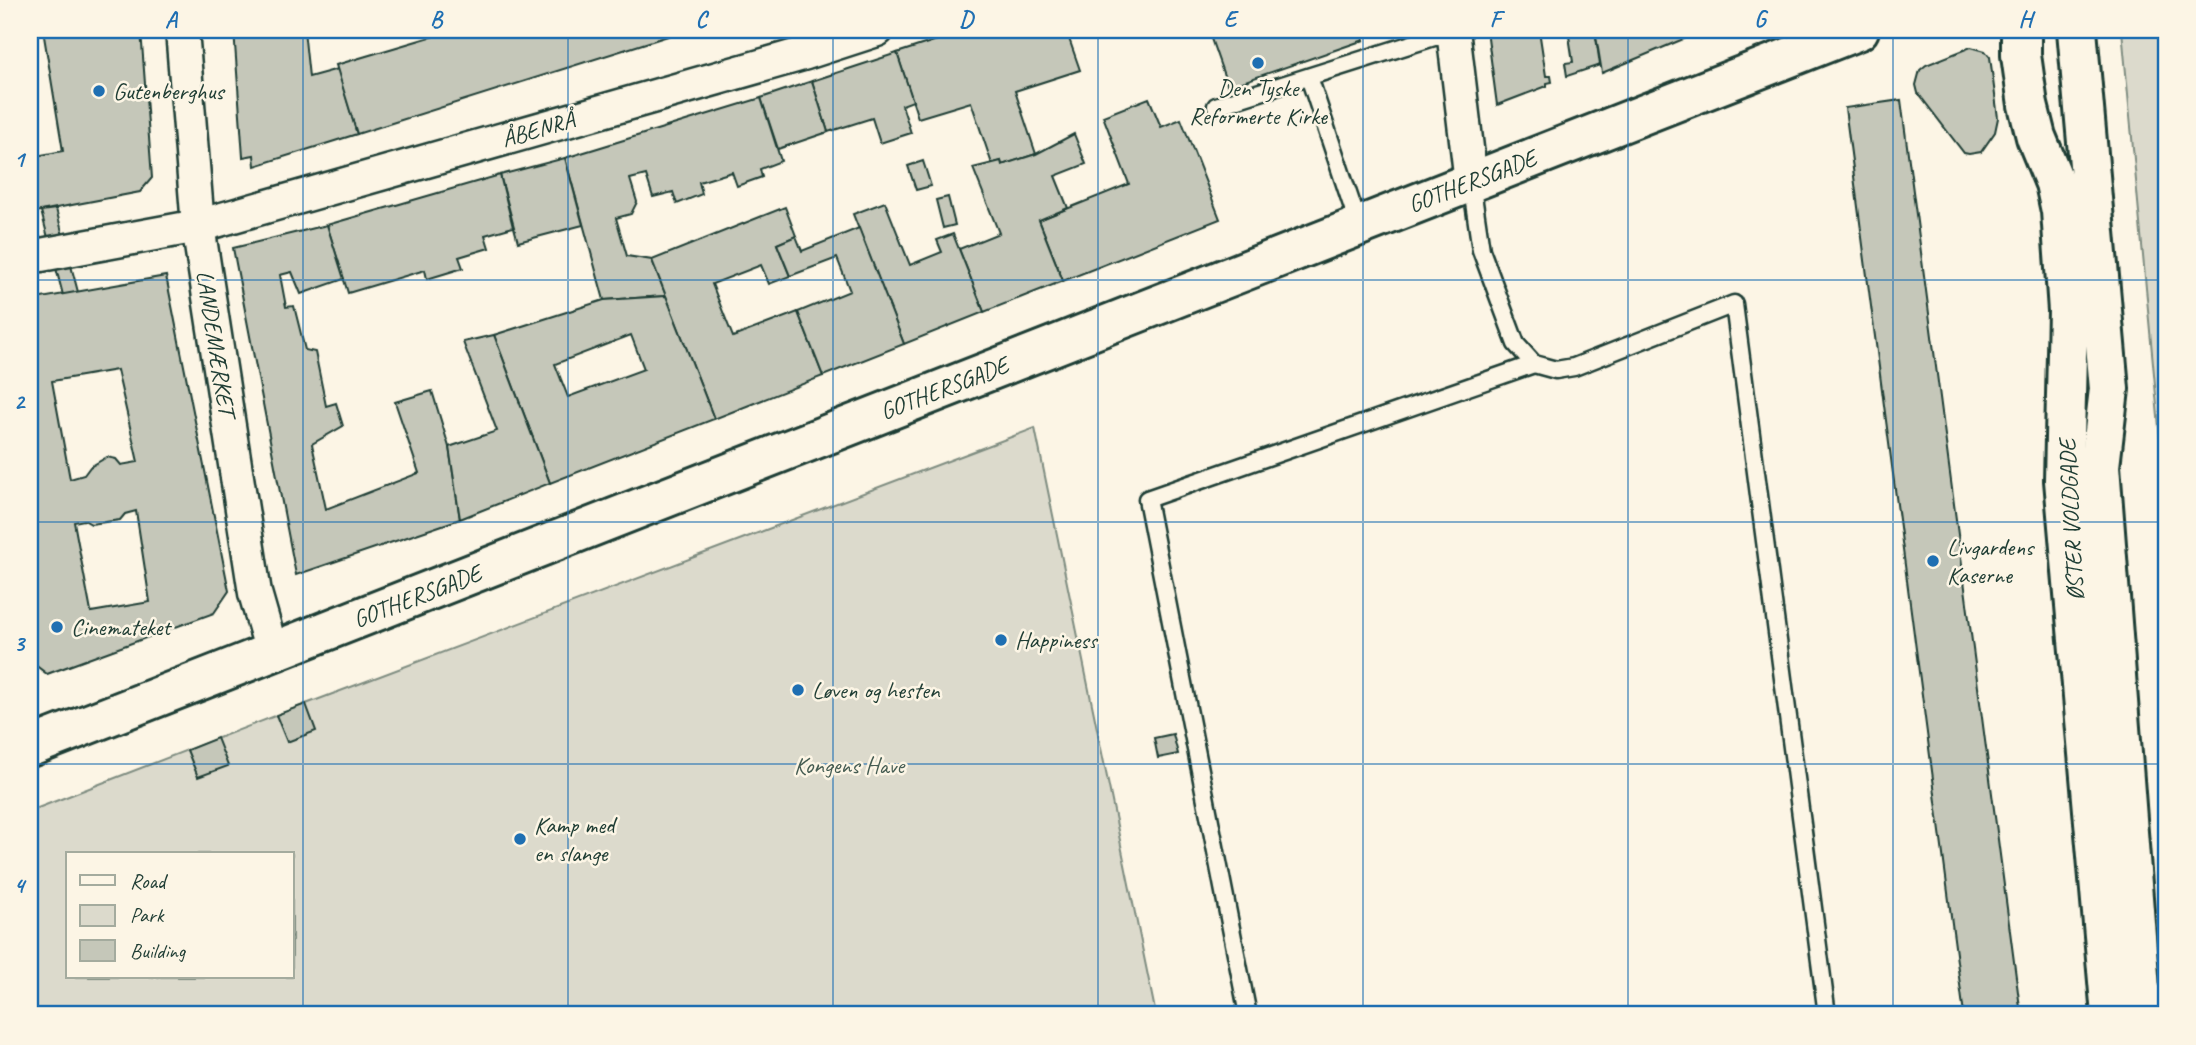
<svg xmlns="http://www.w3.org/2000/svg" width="2196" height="1045" viewBox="0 0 2196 1045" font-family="Caveat,sans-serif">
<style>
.green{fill:#dcdacc;stroke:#7e8c80;stroke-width:2;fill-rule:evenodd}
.building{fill:#c5c7b9;stroke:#1f3d34;stroke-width:2;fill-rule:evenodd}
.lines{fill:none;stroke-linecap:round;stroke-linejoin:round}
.service-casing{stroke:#1f3d34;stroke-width:21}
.minor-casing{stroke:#1f3d34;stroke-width:37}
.tertiary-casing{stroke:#1f3d34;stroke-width:44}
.service{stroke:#fcf5e5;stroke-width:16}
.minor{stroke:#fcf5e5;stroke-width:32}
.tertiary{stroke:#fcf5e5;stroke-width:38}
.grid{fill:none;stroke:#1f6fb2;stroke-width:2;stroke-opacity:0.55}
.poi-dot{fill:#1f6fb2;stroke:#fcf5e5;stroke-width:2.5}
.labels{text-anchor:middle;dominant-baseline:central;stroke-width:5;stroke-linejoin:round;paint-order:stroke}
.poi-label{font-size:24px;fill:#1f3d34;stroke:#fcf5e5;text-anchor:start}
.street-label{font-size:24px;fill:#1f3d34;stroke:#fcf5e5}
.park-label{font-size:24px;fill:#455c52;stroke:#fcf5e5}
.neatline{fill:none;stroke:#1f6fb2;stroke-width:2.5}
.grid-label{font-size:23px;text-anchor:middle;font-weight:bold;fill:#1f6fb2}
</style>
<rect width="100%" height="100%" fill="#fcf5e5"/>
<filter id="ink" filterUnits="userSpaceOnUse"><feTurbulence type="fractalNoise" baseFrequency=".0143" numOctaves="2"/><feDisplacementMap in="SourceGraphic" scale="14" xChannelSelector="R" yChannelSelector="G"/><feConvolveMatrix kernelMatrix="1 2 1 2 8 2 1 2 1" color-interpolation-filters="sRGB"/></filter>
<g filter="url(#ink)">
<!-- green -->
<g class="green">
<path d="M2122,30H2166V503Z"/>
<path d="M1035,428L1156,1015H30V811L306,704ZM68,854H292V977H68Z"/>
</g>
<!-- building -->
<g class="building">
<path d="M43,30H141L152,178L140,192L30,213V157L63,151Z"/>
<path d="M234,30H304L309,77L338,69L357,134L255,166L254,155L243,157Z"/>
<path d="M454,30H687L357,134L336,65Z"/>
<path d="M968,30H1066L1080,70L1015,91L1036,154L1002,165L1001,161L992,164L971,102L918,118L897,53Z"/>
<path d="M1208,30H1361L1364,40L1228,87Z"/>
<path d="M1487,30H1539L1546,76H1551L1552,82L1547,83V86L1497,105Z"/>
<path d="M1545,30H1566V31L1546,34Z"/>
<path d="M1574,30H1595L1600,65L1567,76L1565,63L1573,62L1569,36Z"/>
<path d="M1595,30H1705L1602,73Z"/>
<path d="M1971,47L1985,51L1990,57L1998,118L1995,132L1981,152L1969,154L1964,153L1918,93L1916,85L1920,70L1926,65Z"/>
<path d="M897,53L913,101L902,105L911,133L880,143L872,118L828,132L812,81Z"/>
<path d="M812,81L828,132L778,149L761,98Z"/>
<path d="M761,98L781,161L760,169L762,177L737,186L732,172L699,182L702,194L677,204L673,192L653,197L646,175L630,179L637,202L631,214L616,218L627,256L652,260L666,296L604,300L565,158Z"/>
<path d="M1149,98L1161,127L1181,119L1220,219L1063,281L1039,220L1129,184L1103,116Z"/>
<path d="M1901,100L2021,1015H1964L1845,108Z"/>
<path d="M1074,134L1086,164L1055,176L1068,208L1039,220L1063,281L984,312L959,249L999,233L973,168L1001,161L1002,165L1036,154Z"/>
<path d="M565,158L583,225L518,242L500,175Z"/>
<path d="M923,161L931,186L916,190L908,166Z"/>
<path d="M500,175L513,227L485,235L489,248L459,257L463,268L427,279L425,270L348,293L327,225Z"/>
<path d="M948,197L955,225L943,228L936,200Z"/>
<path d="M885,202L910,265L942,252L937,240L953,234L984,312L904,344L853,214Z"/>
<path d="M785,207L796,236L777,244L790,276L769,284L761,265L712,284L733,337L798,312L823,376L714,419L652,260Z"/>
<path d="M56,209L78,292L63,295L41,211Z"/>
<path d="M327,225L344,279L301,294L292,272L280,275L286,307L294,306L305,350L315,352L326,406L336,403L343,426L312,444L326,509L419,473L395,402L432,391L449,447L460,519L296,575L233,248Z"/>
<path d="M859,228L904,344L823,376L798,312L850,291L837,258L790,276L777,244L796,236L802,251Z"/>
<path d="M166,276L229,591L214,613L47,674L30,661V300ZM117,370L138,462L121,465L116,459L107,457L90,467L84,475L70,479L52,381ZM136,511L150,602L91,612L74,522L84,520L91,524L120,520L125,514Z"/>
<path d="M666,296L714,419L550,483L494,335L604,300ZM631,335L644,369L568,397L555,364Z"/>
<path d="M494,335L550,483L460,519L449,447L497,431L463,342Z"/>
<path d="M306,704L316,731L287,742L276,715Z"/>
<path d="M1173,734L1178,754L1158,758L1154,738Z"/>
<path d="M217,738L228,766L198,777L187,750Z"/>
</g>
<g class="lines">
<defs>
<g id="service">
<path d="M1309,77L1359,226"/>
<path d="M1216,106L1453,31"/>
<path d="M1471,182L1481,250L1516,344L1534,364L1556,370L1574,367L1734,304L1827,1015"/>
<path d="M1248,1015L1147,499L1534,364"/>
</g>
<g id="minor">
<path d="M182,30L198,226L255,593L272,652"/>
<path d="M1453,30L1471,182"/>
<path d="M30,257L198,226L806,53L877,30"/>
</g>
<g id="tertiary">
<path d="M2021,30V55L2028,105L2036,137L2055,183L2061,211L2068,311L2064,480L2111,1015"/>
<path d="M2077,30L2109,389L2100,466L2142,1015"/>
<path d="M30,747L1859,30"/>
</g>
</defs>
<!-- service casing -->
<use href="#service" class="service-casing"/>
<!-- minor casing -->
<use href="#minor" class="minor-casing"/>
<!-- tertiary casing -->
<use href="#tertiary" class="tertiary-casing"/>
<!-- service -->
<use href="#service" class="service"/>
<!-- minor -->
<use href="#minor" class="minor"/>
<!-- tertiary -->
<use href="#tertiary" class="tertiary"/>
</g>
</g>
<!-- grid -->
<path class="grid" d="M303,30V1015M568,30V1015M833,30V1015M1098,30V1015M1363,30V1015M1628,30V1015M1893,30V1015M30,280H2166M30,522H2166M30,764H2166"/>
<!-- markers -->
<g class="poi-dot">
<circle cx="1258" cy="63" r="7"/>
<circle cx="99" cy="91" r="7"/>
<circle cx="1933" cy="561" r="7"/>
<circle cx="57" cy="627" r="7"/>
<circle cx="1001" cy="640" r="7"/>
<circle cx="798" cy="690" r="7"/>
<circle cx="520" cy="839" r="7"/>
</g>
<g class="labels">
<!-- poi labels -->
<g class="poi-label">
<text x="1258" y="88" text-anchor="middle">Den Tyske<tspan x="1258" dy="28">Reformerte Kirke</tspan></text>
<text x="113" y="91">Gutenberghus</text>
<text x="1947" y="547">Livgardens<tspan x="1947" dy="28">Kaserne</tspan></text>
<text x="71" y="627">Cinemateket</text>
<text x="1015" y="640">Happiness</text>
<text x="812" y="690">Løven og hesten</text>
<text x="534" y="825">Kamp med<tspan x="534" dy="28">en slange</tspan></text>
</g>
<!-- street labels -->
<g class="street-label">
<text transform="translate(538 129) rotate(-16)">ÅBENRÅ</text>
<text transform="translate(1472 181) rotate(-21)">GOTHERSGADE</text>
<text transform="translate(216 343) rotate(81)">LANDEMÆRKET</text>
<text transform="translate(944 388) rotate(-21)">GOTHERSGADE</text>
<text transform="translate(2071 520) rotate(-93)">ØSTER VOLDGADE</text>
<text transform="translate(417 596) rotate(-21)">GOTHERSGADE</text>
</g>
<!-- park labels -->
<g class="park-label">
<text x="849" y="765">Kongens Have</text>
</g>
</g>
<!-- margin -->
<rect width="2196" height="1045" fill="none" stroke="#fcf5e5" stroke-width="77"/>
<!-- legend -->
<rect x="66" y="852" width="228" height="126" fill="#fcf5e5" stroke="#a4ab9e" stroke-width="2"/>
<rect x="80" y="875" width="35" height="10" fill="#fcf5e5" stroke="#a4ab9e" stroke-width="2"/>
<text x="130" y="888" font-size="21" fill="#1f3d34">Road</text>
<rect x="80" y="905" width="35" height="21" fill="#dcdacc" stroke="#a4ab9e" stroke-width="2"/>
<text x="130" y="922" font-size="21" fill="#1f3d34">Park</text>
<rect x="80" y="940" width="35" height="21" fill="#c5c7b9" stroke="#a4ab9e" stroke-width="2"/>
<text x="130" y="958" font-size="21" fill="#1f3d34">Building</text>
<rect x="38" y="38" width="2120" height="968" class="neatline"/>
<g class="grid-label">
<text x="171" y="27">A</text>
<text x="436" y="27">B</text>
<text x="701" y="27">C</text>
<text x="966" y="27">D</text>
<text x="1230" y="27">E</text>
<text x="1495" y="27">F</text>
<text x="1760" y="27">G</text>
<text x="2025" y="27">H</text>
<text x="19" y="167">1</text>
<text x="19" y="409">2</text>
<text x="19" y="651">3</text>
<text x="19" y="893">4</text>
</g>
</svg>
